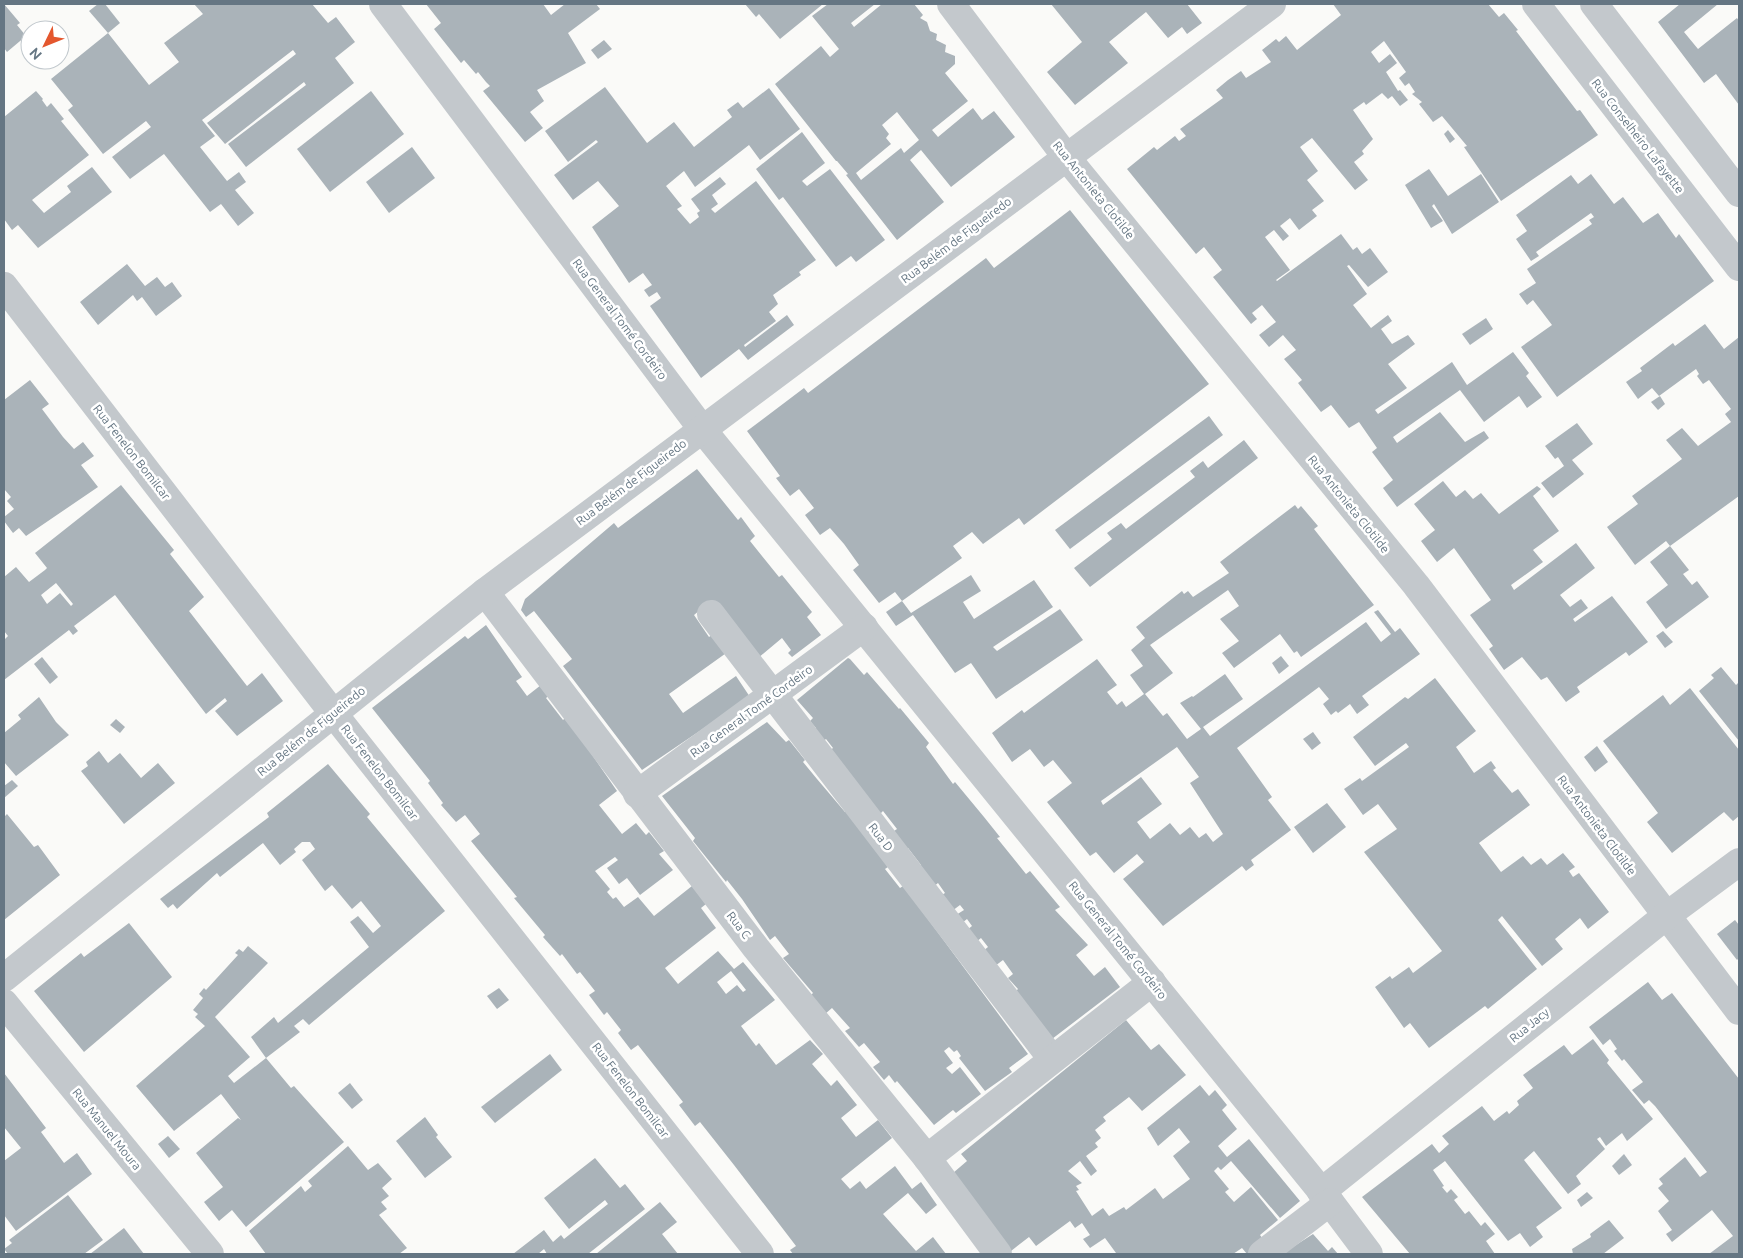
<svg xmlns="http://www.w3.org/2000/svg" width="1743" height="1258" viewBox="0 0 1743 1258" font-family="Ubuntu,sans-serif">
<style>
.building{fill:#aab3b9;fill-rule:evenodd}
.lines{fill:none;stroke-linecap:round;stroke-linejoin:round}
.minor{stroke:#c3c8cc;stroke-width:28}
.tertiary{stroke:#c3c8cc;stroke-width:28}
.labels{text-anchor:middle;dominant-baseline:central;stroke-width:5;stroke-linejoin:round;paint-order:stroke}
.street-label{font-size:12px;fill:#657683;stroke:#fff}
</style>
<rect width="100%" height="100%" fill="#fafaf8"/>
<!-- building -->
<g class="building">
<path d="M4,4L20,23L17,25L26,36L7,52L4,48Z"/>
<path d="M98,4H105L120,23L108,33L89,11Z"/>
<path d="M194,4H312L328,23L336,17L355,42L335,58L354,83L246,167L228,144L306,85L304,82L225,144L207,123L296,54L293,50L202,120L215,136L200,147L227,181L239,172L246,182L235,190L254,213L238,226L221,204L210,212L164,154L130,179L112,157L151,127L146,121L103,154L68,110L73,106L51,79L108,33L149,85L179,62L164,43L203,14Z"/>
<path d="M426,4H543L551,15L565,4H596L600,9L568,33L586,63L537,90L544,101L530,112L543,128L525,142L483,91L490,86L486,82L478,72L476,74L464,60L461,63L434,29L441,23Z"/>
<path d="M745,4H823L780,39L759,14L756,17Z"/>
<path d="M828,4H875L851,23L854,27L882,4H914L923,15L920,18L927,22L930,31L937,34L936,40L946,45L945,52L955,56V64L945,73L968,101L932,130L938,137L973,108L982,120L994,111L1015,137L951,187L921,150L910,160L944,202L897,240L846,175L848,174L837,161H836L775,84L821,46L830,57L839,49L812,16ZM897,112L919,140L904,153L901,148L861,180L856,173L891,144L886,138L889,134L882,125Z"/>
<path d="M1051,4H1187L1202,23L1187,34L1182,27L1168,38L1146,12L1109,42L1128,63L1075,105L1047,72L1082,42Z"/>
<path d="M1333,4H1488L1499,17L1504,13L1518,30L1516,31L1577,111L1580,110L1598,135L1501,201L1464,147L1467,146L1442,116L1433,122L1419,104L1422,102L1412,94L1415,92L1409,83L1405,86L1399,78L1406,72L1384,41L1371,52L1379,63L1390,54L1397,63L1386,72L1398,91L1400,90L1408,100L1400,106L1392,96L1388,99L1382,93L1366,105L1364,102L1353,110L1373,139L1362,151L1364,154L1354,162L1368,180L1355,190L1312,138L1300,147L1318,171L1307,180L1324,201L1312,210L1317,216L1299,230L1290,218L1280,226L1289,236L1283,241L1274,230L1265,237L1290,270L1276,280L1277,281L1341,234L1353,250L1357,247L1362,254L1370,248L1388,272L1368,287L1349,265L1347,266L1367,294L1353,305L1371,328L1388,315L1392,321L1381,329L1392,344L1408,335L1415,344L1388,364L1407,388L1375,410L1378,414L1452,362L1467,385L1513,352L1529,373L1526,376L1542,397L1527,408L1519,396L1484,422L1460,390L1393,437L1397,443L1440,412L1465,442L1484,431L1489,438L1397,507L1383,488L1393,480L1372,452L1377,448L1359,422L1349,428L1331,405L1321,412L1298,383L1302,380L1284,359L1296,350L1283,335L1269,347L1259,335L1276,322L1262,305L1252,313L1257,319L1251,324L1213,277L1222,270L1204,247L1196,254L1127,169L1154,147L1157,150L1175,136L1179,141L1186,136L1180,129L1223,98L1216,90L1228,80L1241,71L1246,78L1271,62L1262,50L1276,39L1279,42L1286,36L1297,50L1341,15Z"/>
<path d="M1680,4H1718L1684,32L1698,49L1737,18L1739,21V105L1716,74L1704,83L1658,22Z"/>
<path d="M604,40L612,49L598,59L591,50Z"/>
<path d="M605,87L647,143L674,122L694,147L732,117L727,110L738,102L743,108L769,88L800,129L760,160L749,145L695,187L684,171L666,186L682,206L677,209L690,224L699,217L697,213L700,211L691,199L720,177L726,184L712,195L718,204L711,209L715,213L756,181L816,260L799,272L801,275L773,295L778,304L769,312L776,321L744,345L745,347L787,315L794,325L748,360L739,349L701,378L650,306L661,298L657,292L649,297L644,290L652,285L643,273L629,283L592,227L619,206L598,181L573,200L554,175L598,142L596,140L568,162L545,131Z"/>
<path d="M36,91L43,99L42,100L47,107L51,103L64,119L61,121L89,155L32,200L44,213L71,192L67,186L92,167L112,192L38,248L18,225L12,230L4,219V117Z"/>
<path d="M371,91L404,134L330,192L297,149Z"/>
<path d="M1448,130L1455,139L1450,143L1444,134Z"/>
<path d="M802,132L825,163L802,181L807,186L830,169L885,240L856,262L851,256L836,267L783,197L779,200L756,169Z"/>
<path d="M412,147L435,178L389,213L366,182Z"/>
<path d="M1429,169L1448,196L1481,174L1499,202L1452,234L1434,204L1432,206L1443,221L1431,228L1405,185Z"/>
<path d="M1591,174L1614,204L1623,197L1643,223L1658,213L1676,238L1679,234L1714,281L1557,397L1521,347L1552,325L1533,300L1527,305L1519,294L1536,283L1527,269L1592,224L1589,220L1594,217L1591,213L1557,237L1536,252L1539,256L1531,261L1516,239L1527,231L1516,215L1571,175L1578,184Z"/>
<path d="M1070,210L1209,384L1024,525L1019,518L983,544L972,532L953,546L962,558L902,601L895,592L879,603L853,570L859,565L844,544L830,528L820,535L805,515L814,508L799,489L790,496L776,478L780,476L747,431L804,388L808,393L986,258L994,268Z"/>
<path d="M127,264L145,286L157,277L165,287L172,282L182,296L156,316L142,297L137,301L133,295L98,325L80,302Z"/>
<path d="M1486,318L1493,329L1470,345L1462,334Z"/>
<path d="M1705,324L1724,349L1739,337V496L1670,546L1666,541L1635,565L1607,527L1638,504L1632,496L1682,459L1666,440L1682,428L1698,446L1731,422L1725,414L1731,409L1709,380L1703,384L1697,376L1699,374L1696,369L1659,396L1652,388L1638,399L1626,382L1642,371L1640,368L1673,343L1675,346Z"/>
<path d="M30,380L49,404L42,409L63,437L74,449L83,442L94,456L81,465L98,487L26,536L19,528L13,533L4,521V517L14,509L7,501L11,497L4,489V400Z"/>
<path d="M1660,396L1665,404L1658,410L1651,402Z"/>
<path d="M1209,416L1223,435L1070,549L1055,530Z"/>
<path d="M1577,423L1593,444L1572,460L1584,474L1553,498L1541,483L1564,466L1558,457L1555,459L1545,446Z"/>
<path d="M1244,440L1258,458L1090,587L1074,568L1112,539L1107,533L1121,523L1126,529L1195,477L1190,471L1203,461L1208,468Z"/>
<path d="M697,469L738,520L741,517L755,536L750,541L779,577L782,575L812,612L807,617L821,635L792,657L788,653L791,650L782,638L758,658L712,600L694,615L709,637L715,633L729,651L669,694L683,713L736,676L750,697L642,770L563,666L572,659L534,611L526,617L521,610L525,599L614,523L618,528Z"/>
<path d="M1443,481L1456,497L1465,490L1473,499L1481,493L1499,514L1537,486L1541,489L1533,496L1559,531L1533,550L1543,562L1511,585L1514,590L1576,543L1595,568L1560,595L1570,607L1581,599L1588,608L1573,619L1575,622L1612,596L1648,642L1629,656L1626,652L1577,687L1580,692L1566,702L1547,677L1541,680L1522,657L1504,670L1489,649L1493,646L1470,615L1491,600L1454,548L1437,562L1421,541L1435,530L1414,504Z"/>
<path d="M121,485L174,550L170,554L204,597L189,611L247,686L262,673L283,701L237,736L215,711L227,701L225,698L206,714L115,595L74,626L78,631L73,635L69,630L4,680V640L8,636L4,631V577L16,567L29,582L45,570L47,568L35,553ZM56,583L73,604L71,606L60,593L47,604L41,595Z"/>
<path d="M1295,505L1298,509L1301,506L1318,526L1314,529L1374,605L1301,657L1297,651L1294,653L1280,634L1234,668L1222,653L1239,641L1220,619L1239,606L1228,590L1150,645L1173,673L1145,694L1163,716L1167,713L1187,739L1201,729L1180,703L1192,696L1193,697L1225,674L1243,699L1203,727L1210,736L1366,622L1381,642L1391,634L1374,612L1378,610L1395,632L1400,628L1420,654L1362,696L1369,705L1357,714L1350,704L1338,713L1336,711L1331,715L1323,704L1329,699L1319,687L1237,748L1272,797L1268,800L1291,830L1251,860L1254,865L1246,871L1242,866L1163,926L1123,879L1144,862L1137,854L1114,873L1096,852L1090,856L1047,802L1072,783L1053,760L1044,767L1030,749L1012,762L992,733L1022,710L1024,713L1097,659L1117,685L1107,692L1117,705L1122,701L1126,707L1144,694L1130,675L1143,666L1131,650L1145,638L1136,627L1182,591L1184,594L1188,591L1193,597L1229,573L1220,562ZM1177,747L1199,777L1190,783L1223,834L1213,842L1206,833L1199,838L1190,827L1180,835L1170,823L1150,839L1137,822L1162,804L1141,777L1103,805L1101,801Z"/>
<path d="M1670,546L1689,570L1683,574L1692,585L1697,581L1709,597L1666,629L1646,602L1668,585L1650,562Z"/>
<path d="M971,575L981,591L963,602L974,619L1034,580L1053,607L993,647L997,651L1060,609L1083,640L996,699L971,663L955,673L913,615L896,626L886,612L902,601L911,613Z"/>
<path d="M486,625L522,677L516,681L527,696L541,685L550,695L546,698L563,720L566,717L617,791L599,805L622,834L636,823L646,835L649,832L664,851L659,854L673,870L640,895L627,878L619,884L607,868L618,860L615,857L595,871L610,889L607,892L613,899L616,897L624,907L638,897L654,916L692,886L706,904L701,908L716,928L665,968L678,984L718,951L734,969L743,962L775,1000L741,1026L756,1046L759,1043L776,1065L810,1040L823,1054L812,1064L831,1086L837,1080L857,1105L841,1118L856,1137L878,1120L892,1138L841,1179L850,1189L860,1181L866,1189L895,1166L912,1189L921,1182L937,1205L926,1214L908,1193L883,1214L916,1251L933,1237L946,1254H793L790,1250L796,1246L734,1165L700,1122L695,1126L679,1105L683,1102L638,1045L631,1050L618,1033L621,1030L607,1012L604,1015L589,995L595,991L580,972L577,974L562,954L560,956L543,937L545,935L514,898L517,897L471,841L480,834L465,815L456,822L441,805L443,803L428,783L430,781L372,708L465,636L468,639ZM731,971L746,990L743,992L737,985L726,994L717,982Z"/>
<path d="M1663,631L1673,642L1665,648L1656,636Z"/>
<path d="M1281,656L1289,666L1279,674L1272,663Z"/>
<path d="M42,657L58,677L50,684L34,664Z"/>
<path d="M848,658L850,659L864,675L867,672L899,709L900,708L929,743L926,747L953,784L955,782L984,817L1000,837L997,838L1026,874L1030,871L1060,907L1055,910L1088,945L1076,955L1094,976L1105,967L1120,987L1052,1039L1015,992L1018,989L1008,978L1013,974L1003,960L995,966L983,951L988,947L981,938L976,942L967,930L972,926L967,919L962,923L956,915L964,910L960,905L952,911L940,896L945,893L938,883L933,887L919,868L921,865L908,848L905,850L891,833L897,829L883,811L878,816L828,752L833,748L826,739L821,743L812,731L816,728L810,721L813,718L797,700Z"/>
<path d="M1721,667L1736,685L1739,682V741L1699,691L1714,678L1711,675Z"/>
<path d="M1435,678L1476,731L1456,747L1474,773L1491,761L1496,768L1493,770L1512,793L1518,789L1530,805L1479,843L1501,872L1523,856L1531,865L1541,858L1547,865L1563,853L1575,867L1569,871L1573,877L1579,873L1609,912L1588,929L1580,918L1555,939L1563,949L1542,966L1502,916L1498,920L1537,969L1488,1009L1485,1006L1429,1048L1410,1023L1404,1028L1375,987L1390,976L1392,979L1409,967L1413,973L1442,951L1364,852L1397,829L1378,804L1363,815L1344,789L1360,778L1362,781L1409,747L1406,743L1375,766L1353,737L1405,697L1408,699Z"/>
<path d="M1690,688L1739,750V816L1733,821L1724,812L1672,853L1647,822L1658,813L1603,741L1663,695L1670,705Z"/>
<path d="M39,697L56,722L69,735L16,776L4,762V733L21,719L18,715Z"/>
<path d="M116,719L125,727L120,733L110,725Z"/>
<path d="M767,722L786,742L789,740L805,760L803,762L817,779L845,812L848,810L888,867L885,869L900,888L903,886L916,903L1028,1054L1009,1068L1012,1072L985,1091L959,1058L961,1056L957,1050L954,1052L949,1047L944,1051L953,1063L946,1068L952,1074L960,1067L981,1094L956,1113L953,1110L934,1125L897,1081L895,1083L889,1075L884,1080L873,1067L880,1062L864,1043L859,1047L845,1031L850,1028L832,1008L825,1014L810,996L813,993L783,958L789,954L775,936L770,940L742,899L727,880L726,882L693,841L695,838L662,796Z"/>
<path d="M1313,732L1321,743L1312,750L1303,739Z"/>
<path d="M1597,746L1608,762L1595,772L1584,757Z"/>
<path d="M99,751L108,763L120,753L141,778L158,763L175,783L124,824L81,771L88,766L86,762Z"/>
<path d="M328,764L370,814L367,817L445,911L309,1025L303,1019L294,1026L300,1032L266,1058L251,1037L274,1017L278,1023L369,947L350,922L358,916L373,933L381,926L361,901L352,909L332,885L325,891L302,860L315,849L310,842H302L294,849L296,852L280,865L263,843L220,877L217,873L177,909L173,904L168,908L160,899L269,817L267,813Z"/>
<path d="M12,780L18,786L4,798V786Z"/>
<path d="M1327,803L1346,827L1313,853L1294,827Z"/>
<path d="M7,814L34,847L38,845L60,875L4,920V817Z"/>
<path d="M1735,920L1739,925V958L1737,960L1717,934Z"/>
<path d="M129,923L172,977L84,1052L34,991L81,953L84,957Z"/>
<path d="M248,946L268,963L215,1017L250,1057L228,1076L234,1083L266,1058L291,1088L294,1086L344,1142L246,1227L232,1210L219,1221L204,1202L223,1187L196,1153L238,1118L241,1120L221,1094L174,1131L136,1086L205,1026L195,1017L198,1014L193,1010L203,998L199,994L204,988L206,990L238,955L235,953L239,949L243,952Z"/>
<path d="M1648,982L1662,1000L1672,993L1739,1079V1254H1709L1733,1236L1712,1210L1672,1242L1666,1234L1672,1230L1658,1211L1669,1201L1658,1188L1663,1184L1659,1179L1685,1157L1700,1177L1707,1172L1655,1106L1649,1100L1644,1104L1632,1090L1643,1082L1624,1059L1622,1061L1614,1051L1617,1049L1610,1039L1603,1045L1589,1027Z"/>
<path d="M499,988L509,1000L497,1009L487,996Z"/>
<path d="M1126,1020L1151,1050L1159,1044L1186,1075L1142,1111L1129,1097L1103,1117L1106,1121L1095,1130L1101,1138L1095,1143L1098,1147L1086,1156L1097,1171L1091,1176L1080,1161L1068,1171L1082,1183L1076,1186L1079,1190L1076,1191L1092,1216L1103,1208L1109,1216L1124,1207L1126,1210L1155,1188L1163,1199L1190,1179L1173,1156L1190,1142L1179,1128L1158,1146L1147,1128L1200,1085L1209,1096L1215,1090L1227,1105L1222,1110L1237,1129L1218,1146L1227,1157L1249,1139L1300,1201L1280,1218L1231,1161L1221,1170L1218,1167L1214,1171L1229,1189L1225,1192L1234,1202L1251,1187L1278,1220L1260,1235L1264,1241L1247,1254L1242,1248L1233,1254H1114L1116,1253L1105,1238L1090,1248L1083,1239L1090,1235L1082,1223L1075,1228L1070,1221L1036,1246L1029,1237L1011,1251L953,1173L967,1161L961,1154Z"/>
<path d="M1593,1039L1609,1060L1607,1063L1653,1119L1627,1141L1622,1133L1606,1146L1600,1137L1597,1139L1605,1149L1576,1176L1581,1184L1568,1194L1534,1151L1524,1160L1562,1208L1536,1227L1543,1237L1530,1247L1520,1233L1508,1241L1445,1161L1433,1170L1444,1186L1442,1187L1447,1193L1451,1189L1458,1197L1454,1200L1465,1214L1469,1211L1481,1226L1485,1222L1495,1234L1486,1241L1495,1254H1410L1362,1197L1432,1144L1439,1153L1449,1144L1442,1136L1482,1106L1494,1121L1507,1111L1509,1114L1519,1105L1517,1101L1533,1088L1523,1075L1564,1045L1572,1055Z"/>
<path d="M550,1054L562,1070L495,1123L481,1107Z"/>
<path d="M4,1073L46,1128L41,1132L64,1163L77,1153L92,1174L16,1231L4,1215V1161L21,1148L4,1127Z"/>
<path d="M350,1083L363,1100L352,1109L338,1093Z"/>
<path d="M425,1117L438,1135L436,1137L452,1157L425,1178L396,1141Z"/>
<path d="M168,1136L180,1149L169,1158L158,1144Z"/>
<path d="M348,1146L368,1170L378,1163L392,1179L382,1188L389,1196L381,1202L387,1209L379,1215L407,1248L399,1254H266L249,1231L301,1186L305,1192L312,1186L308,1181Z"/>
<path d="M1624,1154L1632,1165L1619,1175L1612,1166Z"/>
<path d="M595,1158L620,1188L625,1184L645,1209L588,1254H547L544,1249L538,1254H513L544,1230L553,1242L561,1235L564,1239L608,1204L605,1200L569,1229L544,1198Z"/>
<path d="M1587,1192L1593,1198L1581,1207L1577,1200Z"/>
<path d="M68,1195L103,1240L84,1254H8L4,1249L12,1243L9,1240Z"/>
<path d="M660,1202L677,1222L662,1234L678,1254H596Z"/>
<path d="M1609,1220L1624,1238L1603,1254H1573L1572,1249L1591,1237L1590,1234Z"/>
<path d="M124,1228L144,1254H90Z"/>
<path d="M1313,1234L1328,1251L1332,1247L1338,1254H1282Z"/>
</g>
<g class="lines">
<!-- minor -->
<g class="minor">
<path d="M383,4L702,429L1330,1202L1369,1254"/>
<path d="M951,4L1067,158L1416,585L1739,1011"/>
<path d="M4,286L333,713L760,1254"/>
<path d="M485,592L756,948L927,1158L998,1254"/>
<path d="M711,614L1052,1059"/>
<path d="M637,794L864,627"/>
<path d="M4,978L485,592L1272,4"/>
<path d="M927,1158L1152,982"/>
<path d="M1321,1192L1666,916L1739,862"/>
<path d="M1262,1254L1330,1202"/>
</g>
<!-- tertiary -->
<g class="tertiary">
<path d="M1536,4L1739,267"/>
<path d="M1594,4L1739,193"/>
<path d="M4,1003L210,1254"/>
</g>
</g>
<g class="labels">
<!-- street labels -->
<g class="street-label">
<text transform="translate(1638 136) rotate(52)">Rua Conselheiro Lafayette</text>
<text transform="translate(1094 190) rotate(51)">Rua Antonieta Clotilde</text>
<text transform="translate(956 240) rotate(-37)">Rua Belém de Figueiredo</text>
<text transform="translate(620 319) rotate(53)">Rua General Tomé Cordeiro</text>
<text transform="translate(132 452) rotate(52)">Rua Fenelon Bomilcar</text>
<text transform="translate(631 482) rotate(-37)">Rua Belém de Figueiredo</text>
<text transform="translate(1349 504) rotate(51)">Rua Antonieta Clotilde</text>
<text transform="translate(751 711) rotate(-36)">Rua General Tomé Cordeiro</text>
<text transform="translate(311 731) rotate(-39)">Rua Belém de Figueiredo</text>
<text transform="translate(380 772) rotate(52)">Rua Fenelon Bomilcar</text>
<text transform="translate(1597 825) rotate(53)">Rua Antonieta Clotilde</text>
<text transform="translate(881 837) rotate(52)">Rua D</text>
<text transform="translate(739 925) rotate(52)">Rua C</text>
<text transform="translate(1118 940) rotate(51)">Rua General Tomé Cordeiro</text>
<text transform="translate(1529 1025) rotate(-39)">Rua Jacy</text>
<text transform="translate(631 1090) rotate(52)">Rua Fenelon Bomilcar</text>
<text transform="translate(107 1129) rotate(51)">Rua Manuel Moura</text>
</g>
</g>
<!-- border -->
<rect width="1743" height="1258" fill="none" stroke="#657683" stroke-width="10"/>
<!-- north arrow -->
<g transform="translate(45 45) rotate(227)"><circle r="24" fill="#ffffff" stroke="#c1c8cd"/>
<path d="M0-4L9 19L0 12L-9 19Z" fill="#e4572e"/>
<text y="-8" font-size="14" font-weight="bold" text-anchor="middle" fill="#657683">N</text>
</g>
</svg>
